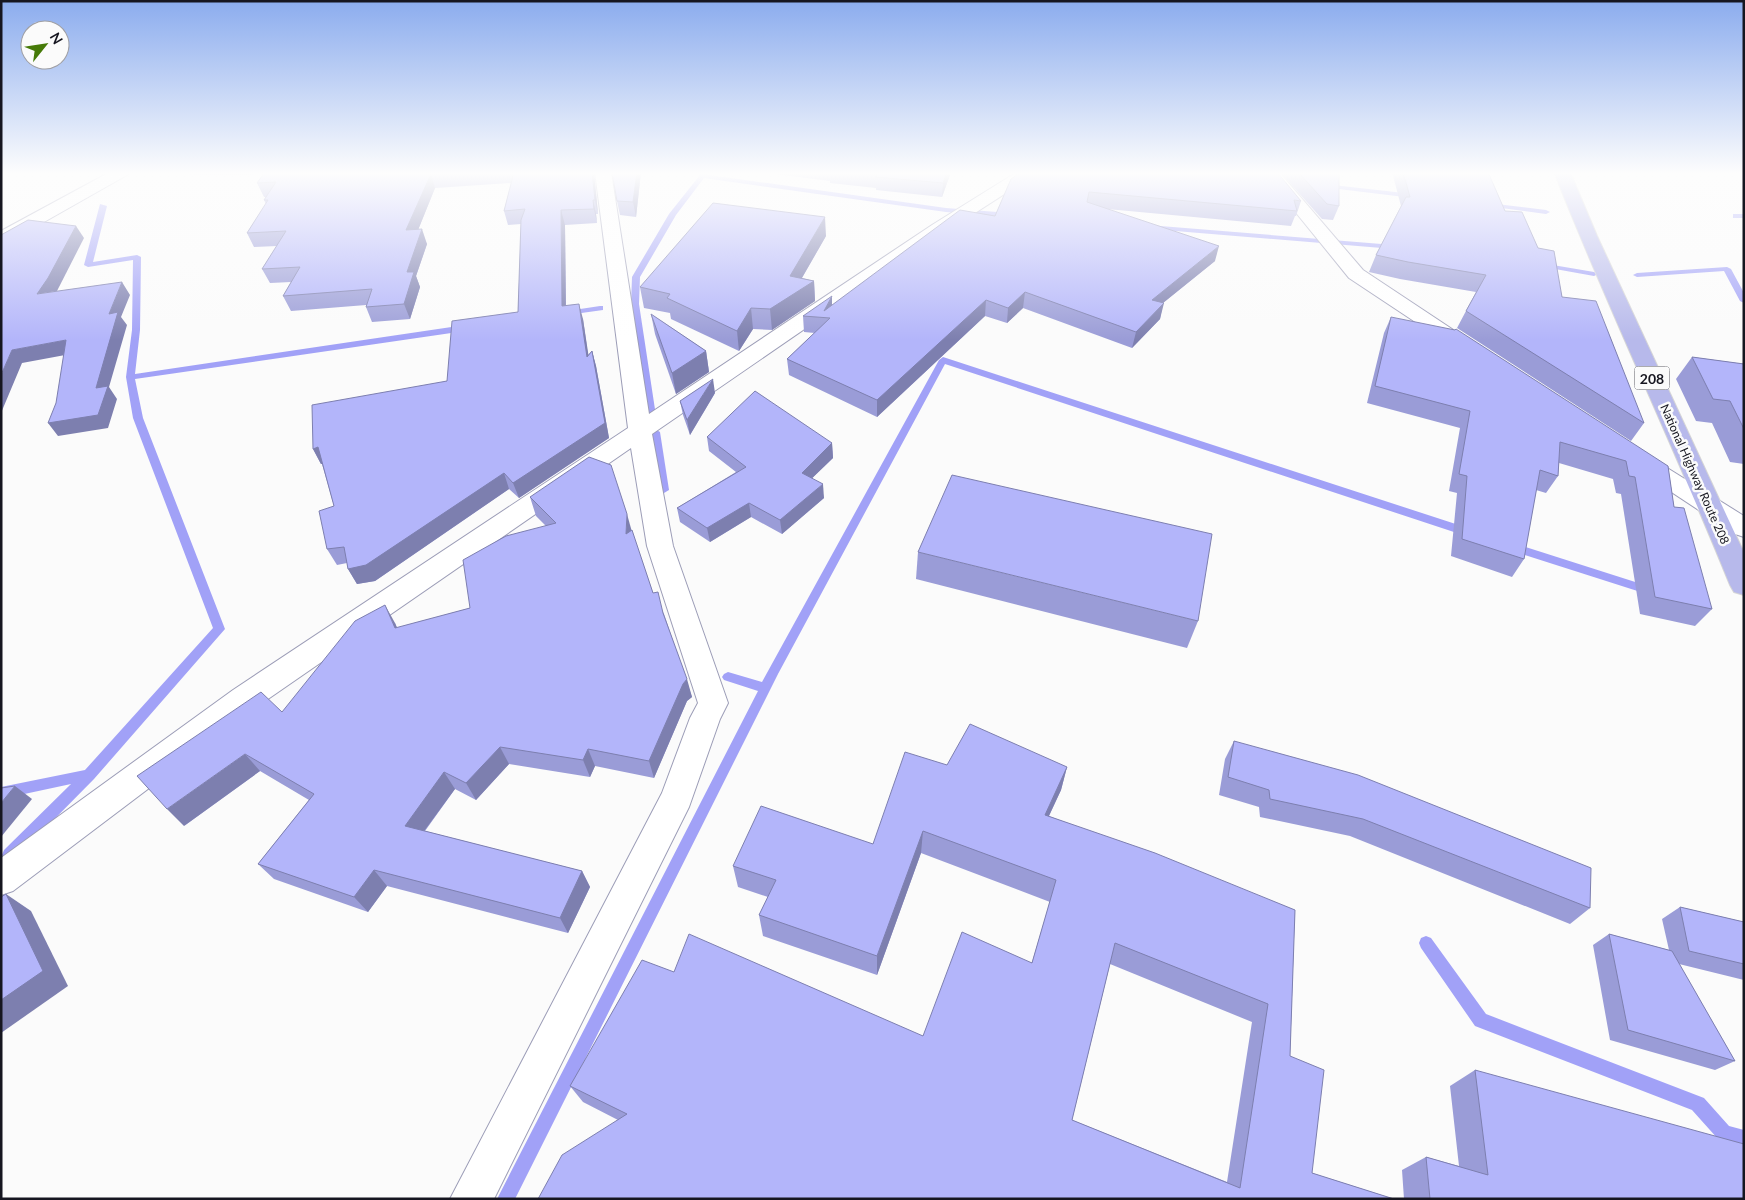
<svg xmlns="http://www.w3.org/2000/svg" width="1745" height="1200" viewBox="0 0 1745 1200" font-family="Lato,sans-serif">
<style>
.lines{fill:none;stroke-linecap:round;stroke-linejoin:round}
.stream{fill:#a1a1f7;fill-rule:evenodd}
.street-casing{stroke:#9c9db7;stroke-width:2}
.secondary-casing{stroke:#9c9db7;stroke-width:2}
.highway-casing{stroke:#d5d5d7;stroke-width:2}
.street{fill:#fff;fill-rule:evenodd}
.secondary{fill:#fff;fill-rule:evenodd}
.highway{fill:#b7b9eb;fill-rule:evenodd}
.wall{fill:#9a9cd7;fill-rule:evenodd}
.shaded-wall{fill:#7d7faf}
.building{fill:#b3b5fa;stroke:#7d7faf;fill-rule:evenodd}
.labels{text-anchor:middle;dominant-baseline:central;stroke-width:5;stroke-linejoin:round;paint-order:stroke}
.far-street-label{font-size:12px;fill:#161620;stroke:#fbfbfb}
.shield{fill:#fbfbfb;stroke:#5b5b62;stroke-width:1}
.shield-label{font-size:14px;font-weight:bold;fill:#161620}
</style>
<rect width="100%" height="100%" fill="#fbfbfb"/>
<g class="lines">
<!-- stream -->
<g class="stream">
<path d="M702,174L946,208L1010,213L1014,215L1010,217L946,212L704,178L676,215L640,277L639,304L656,416L651,419L646,416L631,304L632,277L669,214L700,175Z"/>
<path d="M1324,184L1413,194L1416,196L1413,198L1322,187V185Z"/>
<path d="M1488,203L1546,210L1550,212L1546,214L1486,206L1484,205Z"/>
<path d="M100,204L107,206L93,262L137,255L141,257L140,330L135,374L465,325L469,328L465,331L135,379L143,418L225,629L94,779L14,860L9,861L4,860L2,855L4,850L71,784L1,799V787L85,770L213,628L133,418L126,377L132,330L133,260L88,267L84,265Z"/>
<rect x="1733" y="214" width="11" height="4"/>
<path d="M1148,225L1394,245L1398,247L1394,249L1151,229H1148Z"/>
<path d="M1541,263L1594,272L1598,274L1594,276L1544,267H1541Z"/>
<path d="M1727,267L1731,269L1744,293V303L1740,301L1724,271L1637,277L1633,275L1637,273Z"/>
<path d="M600,306H603V310L567,315L563,313L567,311Z"/>
<path d="M943,357L1471,529L1472,532L1471,535H1463L945,364L778,674L515,1199H497L758,691L724,680L722,677L724,674L728,672L762,682L939,360Z"/>
<path d="M655,429L660,432L669,490L664,493L659,490L650,432Z"/>
<path d="M1513,543L1654,588L1656,591L1650,595L1509,550L1508,547L1509,544Z"/>
<path d="M1426,936L1431,938L1486,1014L1704,1098L1729,1126L1744,1130V1147L1718,1139L1692,1110L1475,1026L1421,948L1419,943L1421,938Z"/>
</g>
<defs>
<g id="street">
<path d="M595,172H611L649,414L932,225L1017,172H1036L1034,175L944,233L652,434L673,546L728,703L720,719L689,807L494,1199H450L662,793L690,718L698,703L647,546L631,448L255,708L13,891L1,895V858L233,690L628,428Z"/>
<path d="M1263,172H1279L1363,270L1473,343L1476,347L1473,351L1466,353L1459,351L1349,278Z"/>
<path d="M1640,453L1648,456L1744,516V537L1735,534L1632,466L1628,461L1632,456Z"/>
</g>
<path id="secondary" d="M110,172H129L127,175L7,243L1,244V231Z"/>
<path id="highway" d="M1554,172H1570L1597,236L1744,553V595L1734,592L1730,585C1674,446 1609,311 1554,172Z"/>
</defs>
<!-- street casing -->
<use href="#street" class="street-casing"/>
<!-- secondary casing -->
<use href="#secondary" class="secondary-casing"/>
<!-- highway casing -->
<use href="#highway" class="highway-casing"/>
<!-- street -->
<use href="#street" class="street"/>
<!-- secondary -->
<use href="#secondary" class="secondary"/>
<!-- highway -->
<use href="#highway" class="highway"/>
</g>
<!-- wall -->
<g class="wall">
<path d="M178,172H256L251,175L180,174Z"/>
<path d="M265,172H594L598,214H596L597,223L565,225L566,306L583,319L588,355L592,351L596,366L609,438L519,498L509,489L375,581L357,584L348,569L347,563L337,565L327,549L334,506L322,464H321L313,449L447,381L518,312L521,224L508,225L504,211L511,183L435,188L418,230L427,244L416,276L420,287L410,319L372,322L366,307V305L291,311L283,296L291,282L270,283L262,269L277,246L254,247L247,233L266,204L264,200L266,197H264L257,183Z"/>
<path d="M641,172L636,217L620,215L617,201Z"/>
<path d="M760,172H951L942,197L876,190V188L830,183V181Z"/>
<path d="M1280,172H1339V206L1333,220L1322,219Z"/>
<path d="M1392,172H1488L1505,211L1538,248L1562,297L1644,423L1631,441L1457,328L1476,292L1400,279L1369,272L1376,255L1401,206Z"/>
<path d="M1524,172H1538L1537,173Z"/>
<path d="M1011,179L1301,201L1296,216H1295L1291,226L1107,209L1215,261L1163,303L1160,319L1132,348L1023,308L1007,323L985,316L877,417L789,375L787,359L815,333L804,332L803,316L832,305L995,216Z"/>
<path d="M826,236L802,278L814,281L815,301L772,330L753,329L739,351L671,319L670,313L644,308L640,287Z"/>
<path d="M651,314L706,351L709,372L676,394L655,334Z"/>
<path d="M1391,317L1668,466L1674,507L1712,609L1695,626L1640,614L1621,494L1616,493L1613,479L1559,463L1558,476L1546,493L1536,490L1524,559L1512,577L1451,556L1457,493L1449,491L1460,428L1367,403L1384,333Z"/>
<path d="M1692,357L1744,364V464L1730,462L1712,423L1696,421L1676,379Z"/>
<path d="M715,393L690,435L683,415L680,401Z"/>
<path d="M707,437L832,443L833,458L812,478L824,498L782,534L751,517L710,542L680,522L677,508L736,472L709,451Z"/>
<path d="M530,497L631,530L653,593L664,614L692,697L687,701L654,778L595,766L590,777L509,764L476,800L455,789L425,831L582,871L590,887L568,933L387,886L368,912L274,879L258,864L309,800L260,771L184,826L282,712L395,623L397,628L470,608L546,526L536,516Z"/>
<path d="M918,552L1198,621L1187,648L916,579Z"/>
<path d="M1234,741L1590,908L1570,924L1350,836L1260,817L1259,807L1219,795L1225,759Z"/>
<path d="M947,765L1067,767L1061,790L1049,816L1295,910L1290,1056L1312,1173L1394,1199H538L618,1120L583,1102L570,1086L674,972L923,1036L1032,962L1050,902L921,853L877,975L763,936L759,915L768,897L738,887L733,866L873,844ZM1110,964L1252,1022L1227,1182L1072,1120Z"/>
<path d="M1680,907L1744,922V980L1679,964L1735,1061L1715,1070L1610,1040L1593,945L1609,934L1669,950L1662,919Z"/>
<path d="M1475,1070L1744,1199H1404L1402,1170L1426,1157L1459,1166L1450,1086Z"/>
</g>
<!-- shaded-wall -->
<g class="shaded-wall">
<path d="M249,172H256L251,175Z"/>
<path d="M592,172H594L598,214L595,200Z"/>
<path d="M637,172H641L636,217L633,202Z"/>
<path d="M947,172H951L942,197L943,183Z"/>
<path d="M431,174L435,188L412,245L406,230Z"/>
<path d="M593,200L596,214L597,223L594,209Z"/>
<path d="M561,210L565,225L566,321L562,306Z"/>
<path d="M825,217L826,236L792,295L814,281L815,301L772,330L770,309Z"/>
<path d="M76,226L84,238L57,291L37,294Z"/>
<path d="M422,229L427,244L416,276L420,287L410,319L404,304L407,272Z"/>
<path d="M1219,246L1215,261L1148,315L1152,300Z"/>
<path d="M122,282L130,295L121,317L127,325L109,387L117,399L108,428L58,436L48,423L96,388L109,314Z"/>
<path d="M1025,292L1023,308L1007,323L1008,308Z"/>
<path d="M832,296V312L824,311Z"/>
<path d="M986,300L985,316L877,417V400Z"/>
<path d="M1164,303L1160,319L1132,348L1136,332Z"/>
<path d="M579,304L583,319L591,372L587,357Z"/>
<path d="M751,308L753,329L739,351L737,331Z"/>
<path d="M66,340L76,353L22,363L1,413V375L12,350Z"/>
<path d="M592,351L596,366L609,438L519,498L513,483Z"/>
<path d="M706,351L709,372L676,394L672,373Z"/>
<path d="M713,379L715,393L690,435L687,420Z"/>
<path d="M832,443L833,458L803,487L802,473Z"/>
<path d="M318,447L326,463L321,464L313,449Z"/>
<path d="M504,473L509,489L375,581L357,584L348,569Z"/>
<path d="M823,484L824,498L782,534L780,520Z"/>
<path d="M749,503L751,517L710,542L707,528Z"/>
<path d="M627,514L632,532L626,534Z"/>
<path d="M385,605L395,623L405,646L395,628Z"/>
<path d="M687,679L692,697L687,701L654,778L649,761L683,684Z"/>
<path d="M500,747L509,764L476,800L466,783Z"/>
<path d="M588,749L595,766L590,777L583,760Z"/>
<path d="M245,754L260,771L184,826L167,809Z"/>
<path d="M1067,767L1061,790L1039,837L1045,815Z"/>
<path d="M444,772L455,789L416,842L405,826Z"/>
<path d="M15,786L32,799L1,837V803Z"/>
<path d="M923,831L921,853L877,975V956Z"/>
<path d="M374,870L387,886L368,912L354,897Z"/>
<path d="M582,871L590,887L568,933L560,918Z"/>
<path d="M6,894L31,911L68,986L1,1033V1000Z"/>
</g>
<!-- building -->
<g class="building">
<path d="M265,172H466L431,174L406,230L422,229L407,272H414L404,304L366,307L372,289L283,296L300,267L262,269L286,231L247,233L268,200H264L276,182L257,183Z"/>
<path d="M514,172H592L595,200H593L594,209L561,210L562,306L579,304L587,357L592,351L605,423L513,483L504,473L366,565L348,569L344,547L327,549L319,511L334,506L318,447L313,449L312,405L447,381L452,321L518,312L521,220L525,209L504,211Z"/>
<path d="M612,172H637L633,202L617,201Z"/>
<path d="M852,172H947L943,183L876,177L877,174Z"/>
<path d="M1021,172H1277L1301,201L1294,200L1297,211L1089,192L1087,202L1219,246L1152,300L1164,303L1136,332L1025,292L1008,308L986,300L877,400L787,359L830,318L803,316L832,296L824,311L960,210L995,216L1011,179Z"/>
<path d="M1298,172H1339V206L1327,204Z"/>
<path d="M1403,172H1488L1505,211L1522,212L1538,248L1554,251L1562,297L1596,301L1644,423L1466,311L1486,275L1408,262L1376,255L1406,197H1410Z"/>
<path d="M713,203L825,217L790,276L814,281L770,309L751,308L737,331L667,298L670,294L640,287Z"/>
<path d="M28,220L76,226L48,278L37,294L122,282L109,314L118,312L96,388L108,386L98,415L48,423L56,403L66,340L12,350L1,375V235Z"/>
<path d="M651,314L706,351L672,373Z"/>
<path d="M1391,317L1455,330L1456,329L1668,466L1674,507L1684,508L1712,609L1655,597L1635,477L1629,476L1626,461L1560,442L1558,476L1540,470L1524,559L1462,539L1467,476L1459,474L1470,411L1375,386Z"/>
<path d="M1692,357L1744,364V429L1730,401L1713,399Z"/>
<path d="M713,379L687,420L680,401Z"/>
<path d="M755,391L832,443L802,473L823,484L780,520L749,503L707,528L677,508L746,467L707,437Z"/>
<path d="M589,457L611,465L627,514L626,534L632,530L653,593L658,592L663,613L687,679L683,684L649,761L588,749L583,760L500,747L466,783L444,772L405,826L582,871L560,918L374,870L354,897L258,864L314,794L245,754L167,809L137,776L261,692L282,712L355,621L385,605L395,628L470,608L463,560L506,536L556,523L530,497Z"/>
<path d="M952,475L1212,534L1198,621L918,552Z"/>
<path d="M970,724L1067,767L1045,815L1155,853L1295,910L1290,1056L1324,1070L1312,1173L1394,1199H538L562,1155L627,1114L570,1086L642,960L674,972L689,934L923,1036L962,932L1032,963L1056,880L923,831L877,956L759,915L776,880L733,866L761,806L873,844L905,752L947,765ZM1115,943L1268,1004L1240,1188L1072,1120Z"/>
<path d="M1234,741L1358,775L1591,868L1590,908L1363,819L1270,799L1269,790L1228,777Z"/>
<path d="M15,786L1,803V788Z"/>
<path d="M6,894L43,971L1,1000V897Z"/>
<path d="M1680,907L1744,922V964L1689,951Z"/>
<path d="M1609,934L1672,951L1735,1061L1628,1030Z"/>
<path d="M1475,1070L1744,1144V1199H1430L1426,1157L1488,1175Z"/>
</g>
<!-- sky -->
<linearGradient id="sky" x2="0" y2="1"><stop stop-color="#8bacee"/><stop offset="0.51" stop-color="#fdfdfd"/><stop offset="1" stop-color="#fdfdfd" stop-opacity="0"/></linearGradient>
<rect width="1745" height="340" fill="url(#sky)"/>
<g class="labels">
<!-- far-street labels -->
<g class="far-street-label">
<text transform="translate(1695 474) rotate(66)">National Highway Route 208</text>
</g>
<!-- shield labels -->
<rect class="shield" x="1634.5" y="366.5" width="35" height="23" rx="4"/>
<g class="shield-label">
<text x="1652" y="378">208</text>
</g>
</g>
<!-- border -->
<rect width="1745" height="1200" fill="none" stroke="#161620" stroke-width="5"/>
<!-- north arrow -->
<g transform="translate(45 45) rotate(60)"><circle r="24" fill="#fbfbfb" stroke="#9f9fa3"/>
<path d="M0-4L9 19L0 12L-9 19Z" fill="#467a08"/>
<text y="-8" font-size="14" font-weight="bold" text-anchor="middle" fill="#161620">N</text>
</g>
</svg>
